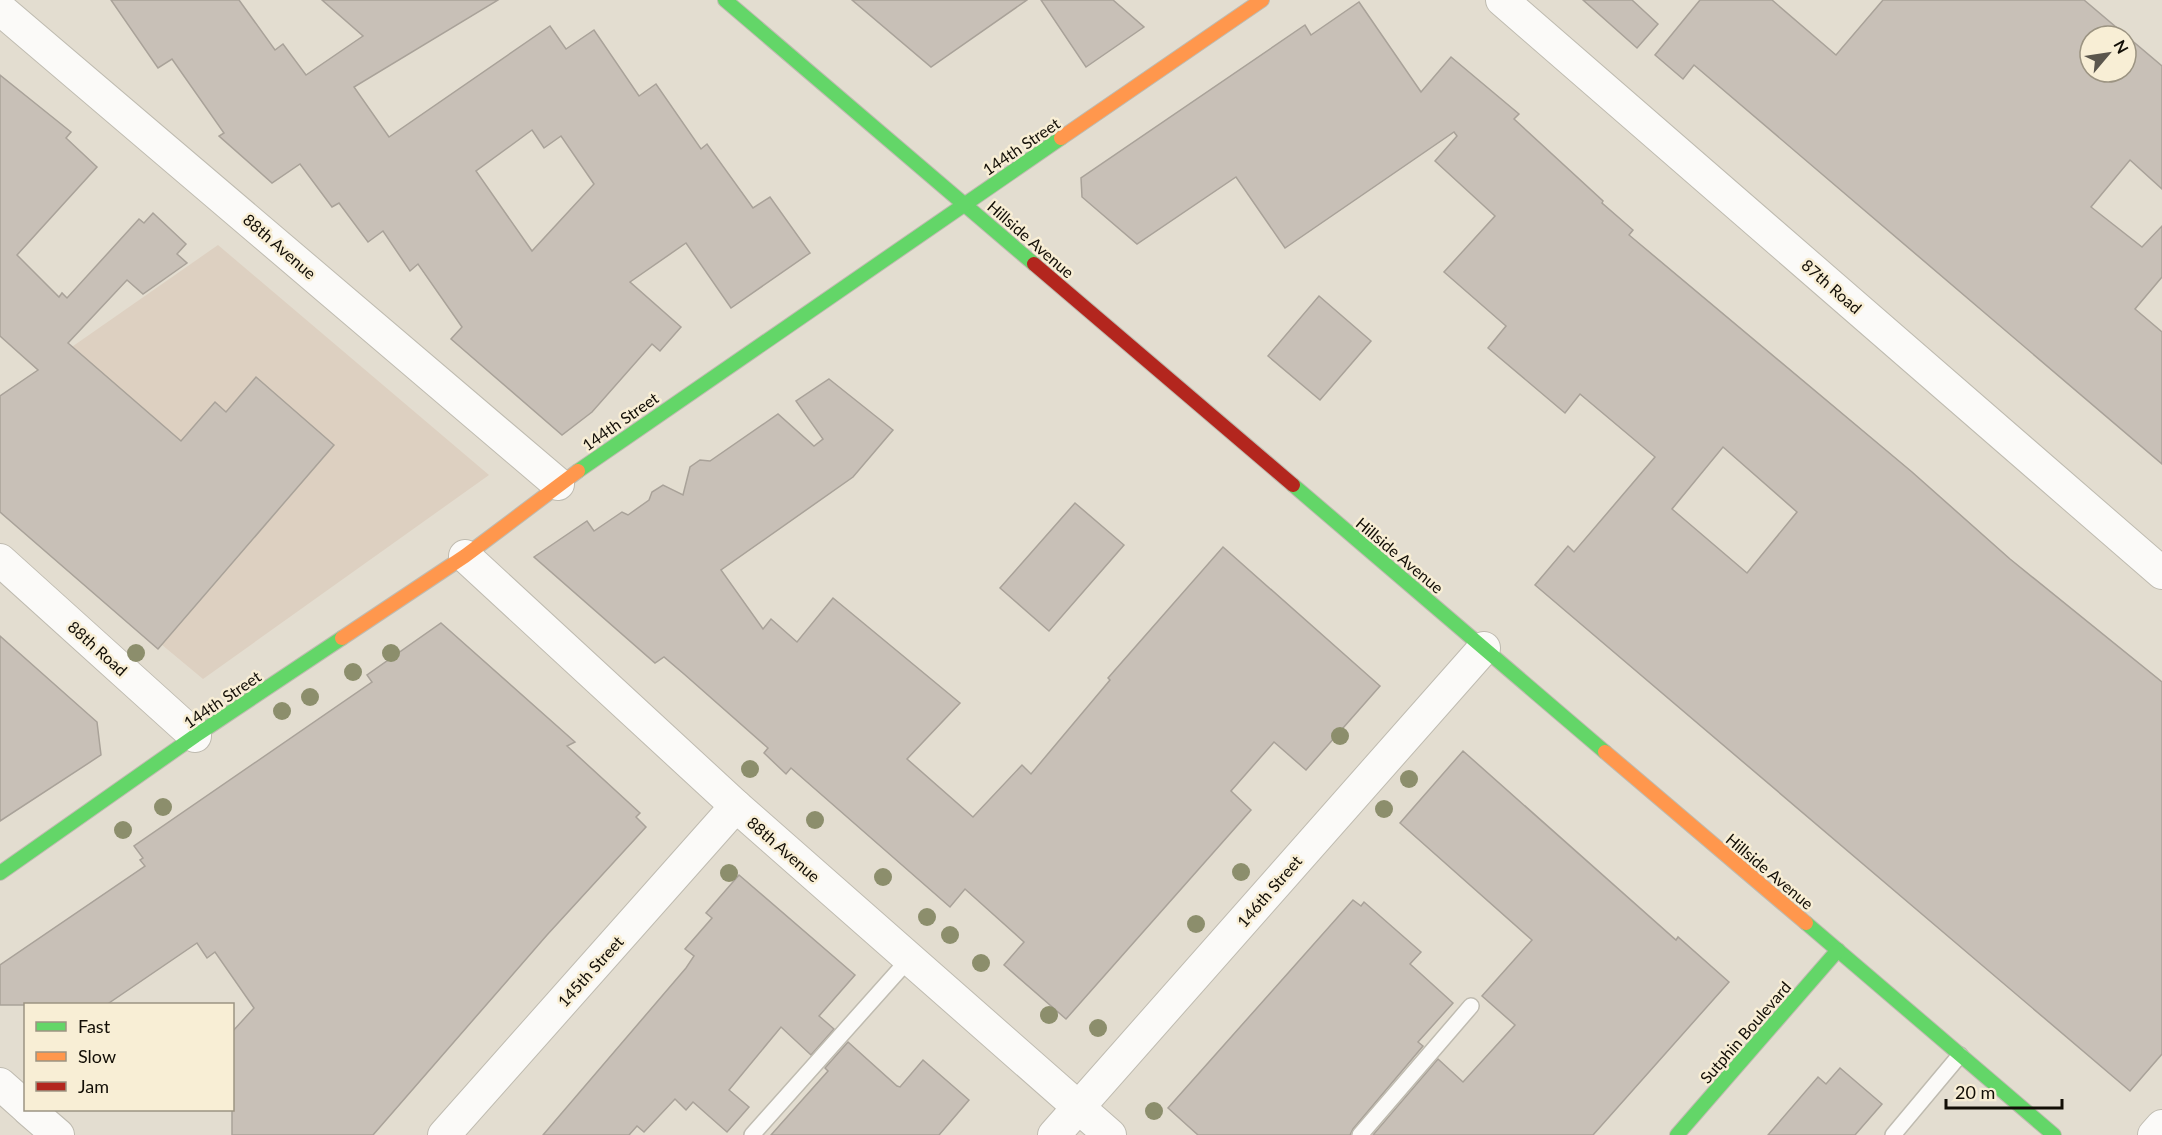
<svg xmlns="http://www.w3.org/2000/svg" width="2162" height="1135" viewBox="0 0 2162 1135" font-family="Lato,sans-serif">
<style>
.education{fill:#ddd0c1}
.building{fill:#c8c0b7;stroke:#a9a299;stroke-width:1.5;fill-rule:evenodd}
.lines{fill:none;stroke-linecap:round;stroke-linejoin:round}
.lane-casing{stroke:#bfbbb0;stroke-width:18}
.street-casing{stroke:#bfbbb0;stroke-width:34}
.fast-casing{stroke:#bfbbb0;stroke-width:16}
.slow-casing{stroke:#bfbbb0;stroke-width:16}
.jam-casing{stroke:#bfbbb0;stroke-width:16}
.lane{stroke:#fbfaf8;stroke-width:15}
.street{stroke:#fbfaf8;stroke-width:32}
.fast{stroke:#63d668;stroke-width:14}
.slow{stroke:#ff974d;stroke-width:14}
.jam{stroke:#b3261e;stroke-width:14}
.tree{fill:#8c8e6c}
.labels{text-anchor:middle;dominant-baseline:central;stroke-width:5;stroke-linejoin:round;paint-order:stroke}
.street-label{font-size:16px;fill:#120e06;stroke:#f8eed5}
</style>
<rect width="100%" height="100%" fill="#e3ddd0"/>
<!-- education -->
<path class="education" d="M218,245L489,475L203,679L0,510V397Z"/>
<!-- building -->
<g class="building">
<path d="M111,0H239L275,50L283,44L306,75L363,36L322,0H498L354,87L389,137L550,26L566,49L594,30L639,96L656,84L701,149L707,144L753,208L770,197L810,253L731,308L686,243L630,282L681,327L660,351L652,344L592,412L562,435L451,339L462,327L418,264L410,271L383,231L368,242L339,203L332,207L300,164L272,183L219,136L224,133L172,59L158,68ZM532,130L544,148L561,136L594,184L532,251L476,171Z"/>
<path d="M852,0H1027L931,67Z"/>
<path d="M1041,0H1113L1144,27L1086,67Z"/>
<path d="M1583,0H1632L1658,24L1637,48Z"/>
<path d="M1700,0H1772L1836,55L1883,0H2084L2162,66V189L2130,160L2091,207L2142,247L2162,226V277L2135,309L2162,332V464L1694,65L1683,79L1655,55ZM2090,36H2126V72H2090Z"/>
<path d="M1359,2L1421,92L1451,57L1519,114L1514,119L1603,201L1602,203L1633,230L1629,235L1912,472L2010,559L2162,682V1054L2130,1091L1535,585L1568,546L1574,552L1655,457L1580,394L1565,413L1488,348L1506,326L1444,272L1495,216L1435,161L1457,136L1454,132L1285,248L1236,177L1137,244L1082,197L1081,178L1305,25L1311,35ZM1723,447L1797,512L1747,573L1672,509Z"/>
<path d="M0,75L71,132L66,138L97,167L17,255L59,297L62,293L67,298L139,219L144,223L153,213L186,244L177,254L187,263L143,294L127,280L68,343L181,441L215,402L226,412L256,377L334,445L158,649L0,512V396L38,370L0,336Z"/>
<path d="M1319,296L1371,341L1320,400L1268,356Z"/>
<path d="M829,379L893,430L853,477L721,570L763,629L771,619L797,642L833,598L960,703L907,759L973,817L1022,765L1031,774L1110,680L1108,678L1223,547L1380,686L1306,770L1274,742L1231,791L1251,810L1066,1019L1004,965L1024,942L965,889L950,907L791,768L786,774L764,753L768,748L684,674L664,657L655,663L534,557L587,521L594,531L622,512L628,515L649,500L652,492L663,485L683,495L690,467L700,460L710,461L778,414L814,446L823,439L796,401Z"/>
<path d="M1075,503L1124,545L1049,631L1000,588Z"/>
<path d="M441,623L575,742L567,746L640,813L636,817L646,827L547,935L373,1135H232V1032L254,1008L215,952L207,958L197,943L106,1005H0V965L145,866L140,860L143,858L134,846L372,682L367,675Z"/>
<path d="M0,636L97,722L101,755L0,821Z"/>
<path d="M1463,751L1676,940L1678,937L1729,982L1593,1135H1373L1438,1059L1463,1082L1515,1025L1482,996L1532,940L1400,823Z"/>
<path d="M739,875L855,975L819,1016L834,1029L811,1055L781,1027L729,1090L749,1107L727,1132L693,1102L686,1110L675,1099L644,1132L637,1126L629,1135H543L686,968L694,956L685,949L712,918L706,913Z"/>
<path d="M1353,900L1361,906L1364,902L1421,952L1410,964L1453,1003L1418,1042L1423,1046L1353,1129L1350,1135H1198L1168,1108Z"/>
<path d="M848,1042L897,1086L900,1087L923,1060L969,1100L939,1135H771L828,1071L825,1068Z"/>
<path d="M1840,1068L1882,1104L1855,1135H1768L1818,1077L1826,1084Z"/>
</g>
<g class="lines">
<defs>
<g id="lane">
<path d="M752,1135L909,959"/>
<path d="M1360,1135L1471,1006"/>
<path d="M1893,1135L1960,1055"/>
</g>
<g id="street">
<path d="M1502,0L2162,573"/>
<path d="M0,9L558,484"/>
<path d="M465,556L736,806L1110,1135"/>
<path d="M0,560L195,736"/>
<path d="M0,1084L26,1107"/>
<path d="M29,1110L58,1135"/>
<path d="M444,1135L736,806"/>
<path d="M1054,1135L1484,648"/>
<path d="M2154,1135L2162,1126"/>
</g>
<g id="fast">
<path d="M725,0L1034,264"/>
<path d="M578,471L1061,138"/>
<path d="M1293,485L1605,752"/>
<path d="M0,873L195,736L342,638"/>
<path d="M1806,923L2054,1135"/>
<path d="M1677,1135L1838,950"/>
</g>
<g id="slow">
<path d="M1061,138L1262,0"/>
<path d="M342,638L465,556L578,471"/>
<path d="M1605,752L1806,923"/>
</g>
<path id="jam" d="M1034,264L1293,485"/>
</defs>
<!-- lane casing -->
<use href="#lane" class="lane-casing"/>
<!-- street casing -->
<use href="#street" class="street-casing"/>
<!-- fast casing -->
<use href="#fast" class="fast-casing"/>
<!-- slow casing -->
<use href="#slow" class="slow-casing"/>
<!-- jam casing -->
<use href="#jam" class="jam-casing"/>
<!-- lane -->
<use href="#lane" class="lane"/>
<!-- street -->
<use href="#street" class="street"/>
<!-- fast -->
<use href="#fast" class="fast"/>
<!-- slow -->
<use href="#slow" class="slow"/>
<!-- jam -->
<use href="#jam" class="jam"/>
</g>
<!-- trees -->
<g class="tree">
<circle cx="136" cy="653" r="9"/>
<circle cx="391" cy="653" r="9"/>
<circle cx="353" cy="672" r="9"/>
<circle cx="310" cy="697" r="9"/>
<circle cx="282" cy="711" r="9"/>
<circle cx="1340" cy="736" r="9"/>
<circle cx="750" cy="769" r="9"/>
<circle cx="1409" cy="779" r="9"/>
<circle cx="163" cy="807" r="9"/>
<circle cx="1384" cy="809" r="9"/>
<circle cx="815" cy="820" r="9"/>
<circle cx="123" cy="830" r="9"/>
<circle cx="1241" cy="872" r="9"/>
<circle cx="729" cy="873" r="9"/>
<circle cx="883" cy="877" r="9"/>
<circle cx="927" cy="917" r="9"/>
<circle cx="1196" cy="924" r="9"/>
<circle cx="950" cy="935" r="9"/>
<circle cx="981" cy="963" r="9"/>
<circle cx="1049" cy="1015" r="9"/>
<circle cx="1098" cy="1028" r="9"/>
<circle cx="1154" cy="1111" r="9"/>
</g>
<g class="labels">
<!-- street labels -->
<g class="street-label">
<text transform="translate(1021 146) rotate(-34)">144th Street</text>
<text transform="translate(1031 239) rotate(41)">Hillside Avenue</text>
<text transform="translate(280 246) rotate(41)">88th Avenue</text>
<text transform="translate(1832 286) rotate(41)">87th Road</text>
<text transform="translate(620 421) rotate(-35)">144th Street</text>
<text transform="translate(1400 555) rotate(40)">Hillside Avenue</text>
<text transform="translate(98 648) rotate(42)">88th Road</text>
<text transform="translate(222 699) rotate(-34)">144th Street</text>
<text transform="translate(784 849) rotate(41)">88th Avenue</text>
<text transform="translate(1770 871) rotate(40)">Hillside Avenue</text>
<text transform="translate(1269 891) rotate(-49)">146th Street</text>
<text transform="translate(590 971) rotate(-48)">145th Street</text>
<text transform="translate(1745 1032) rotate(-49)">Sutphin Boulevard</text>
</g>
</g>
<!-- legend -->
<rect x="24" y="1003" width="210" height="108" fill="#f8eed5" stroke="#9c9482" stroke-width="1.5"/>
<rect x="36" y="1022" width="30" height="9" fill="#63d668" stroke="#9c9482" stroke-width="1.5"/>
<text x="78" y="1033" font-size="18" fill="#120e06">Fast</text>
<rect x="36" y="1052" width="30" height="9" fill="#ff974d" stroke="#9c9482" stroke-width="1.5"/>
<text x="78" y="1063" font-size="18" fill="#120e06">Slow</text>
<rect x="36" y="1082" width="30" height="9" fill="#b3261e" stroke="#9c9482" stroke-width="1.5"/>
<text x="78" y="1093" font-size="18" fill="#120e06">Jam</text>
<!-- north arrow -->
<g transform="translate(2108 54) rotate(61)"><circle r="28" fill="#f8eed5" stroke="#9c9482" stroke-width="1.5"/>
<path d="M0-4.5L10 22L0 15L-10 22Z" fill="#5b564d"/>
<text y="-9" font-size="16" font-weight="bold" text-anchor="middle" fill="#120e06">N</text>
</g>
<!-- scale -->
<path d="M1946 1099v9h116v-9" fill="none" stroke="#120e06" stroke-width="3"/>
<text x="1955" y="1099" font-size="18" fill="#120e06" stroke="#f8eed5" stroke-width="4.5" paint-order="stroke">20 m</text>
</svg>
